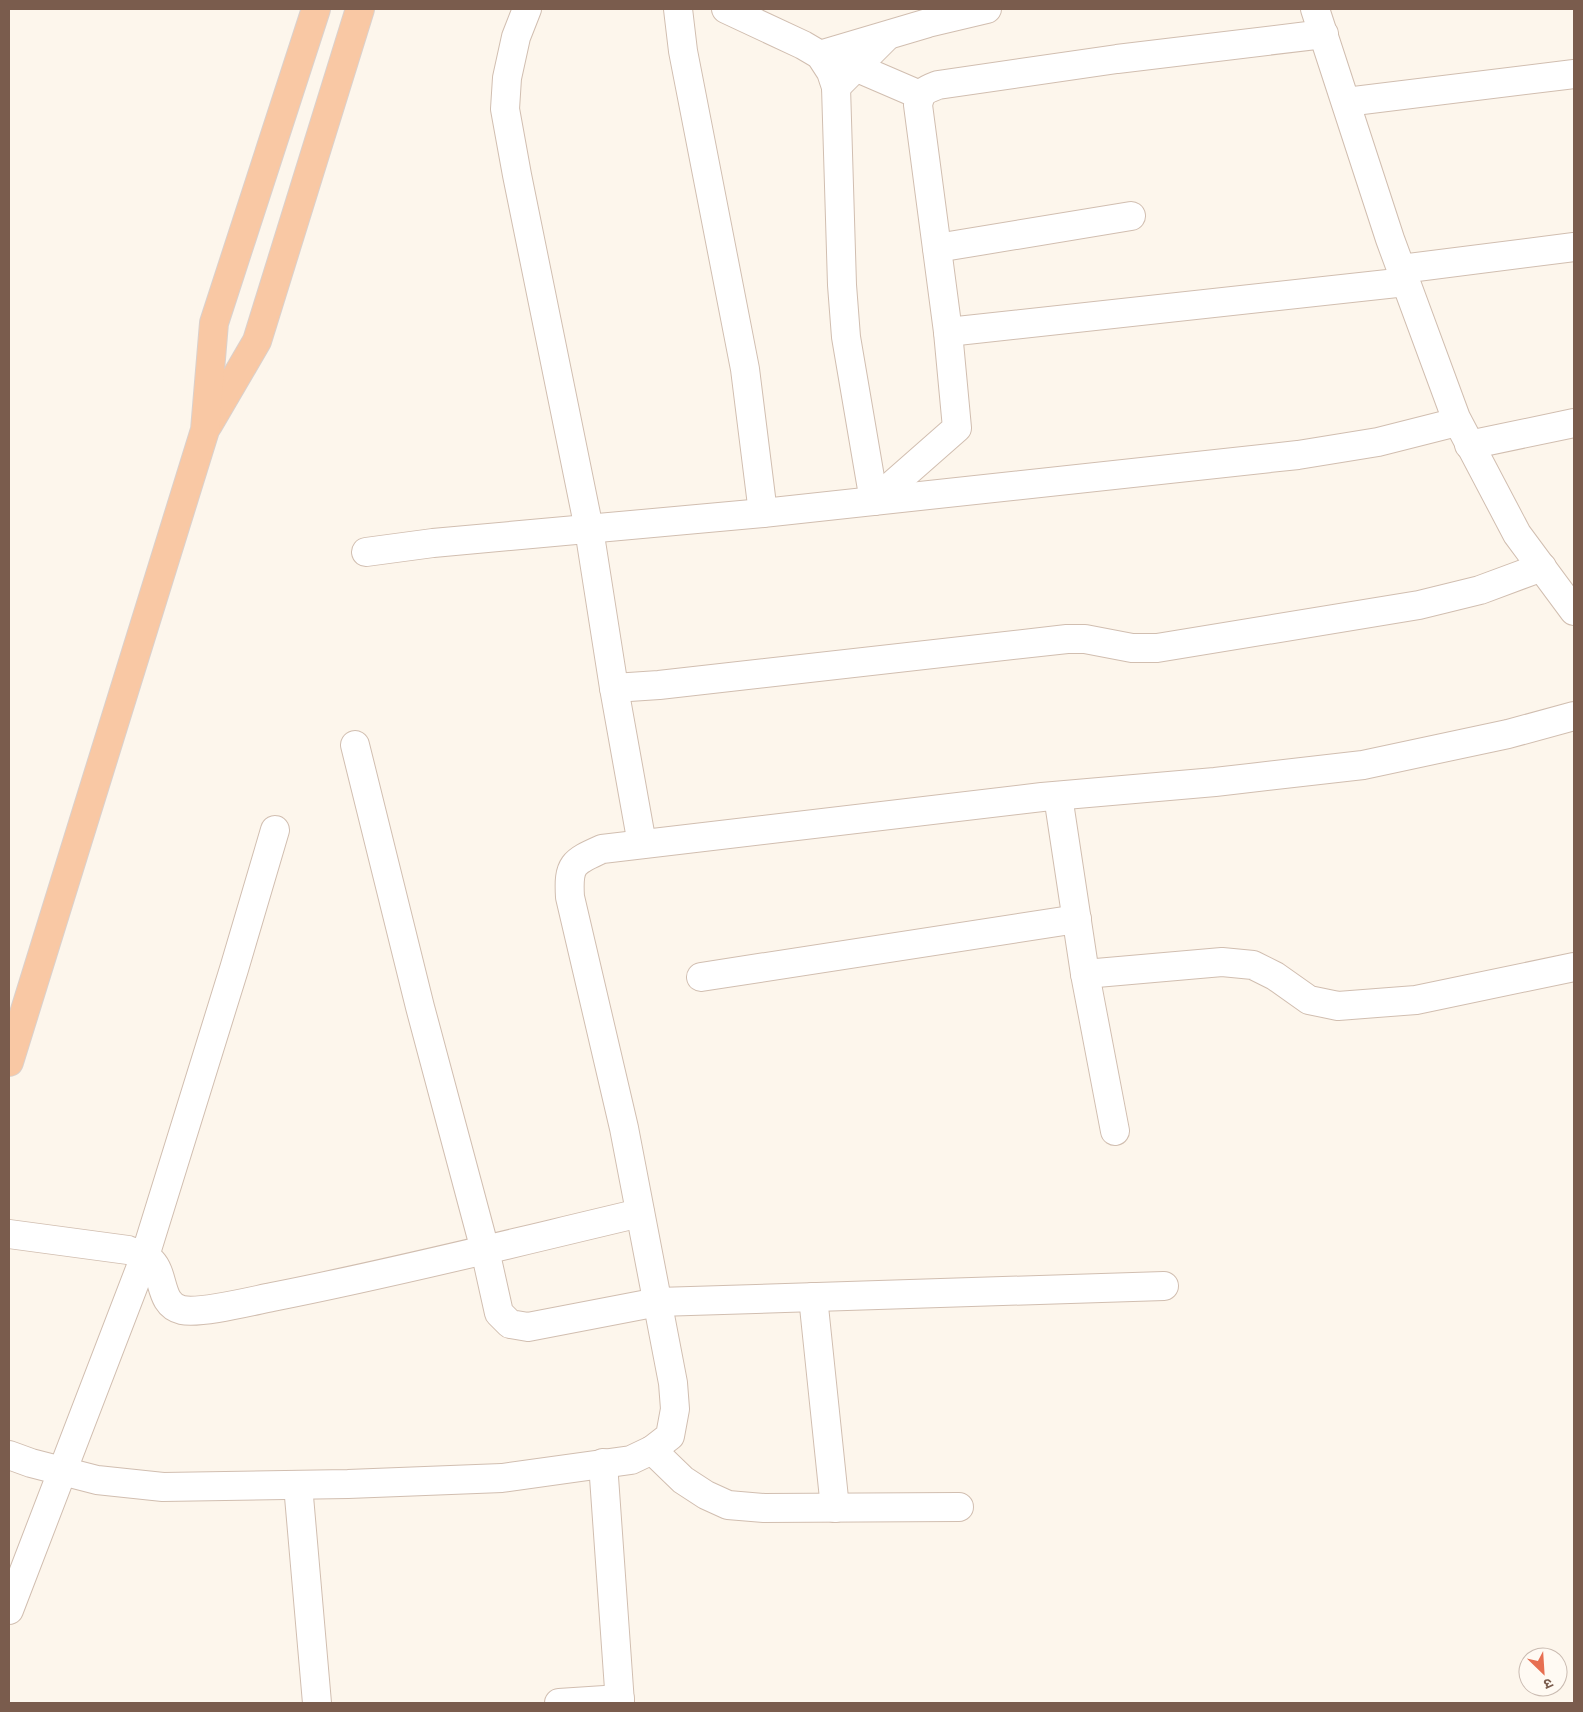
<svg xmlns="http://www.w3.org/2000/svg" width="1583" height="1712" viewBox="0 0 1583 1712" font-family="'Roboto Condensed','Noto Sans Devanagari',sans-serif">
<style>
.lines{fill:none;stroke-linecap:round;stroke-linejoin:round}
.minor-casing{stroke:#d1beb0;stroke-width:30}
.trunk-casing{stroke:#dad1cd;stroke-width:30}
.minor{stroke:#fff;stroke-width:28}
.trunk{stroke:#f9c8a4;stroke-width:28}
</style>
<rect width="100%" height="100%" fill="#fdf6ec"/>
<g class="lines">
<defs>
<g id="minor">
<path d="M527,9L516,37L507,78L505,109L517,175L589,529L614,688L642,844"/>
<path d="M678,9L683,51L745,369L763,513"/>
<path d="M726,9L803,45L820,55L831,72L836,87L842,285L846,337L874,501"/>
<path d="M1315,9L1390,239L1456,418L1517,534L1574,611"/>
<path d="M820,55L928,23L987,9"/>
<path d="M855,67L920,95"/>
<path d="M836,87L885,38"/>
<path d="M1346,102L1574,74"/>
<path d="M937,248L1131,216"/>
<path d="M1401,269L1574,247"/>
<path d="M948,332L1406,282"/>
<path d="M1469,445L1574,423"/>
<path d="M874,501L957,428L948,332L918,105C921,91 925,90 938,85L1117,59L1324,34"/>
<path d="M366,552L433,543L763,513L1298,455L1378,442L1457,422"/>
<path d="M614,688L659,685L1067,639H1085L1132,648H1157L1419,605L1480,590L1542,567"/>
<path d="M355,745L420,1007L485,1250L499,1313L510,1324L528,1327L658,1302L1164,1286"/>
<path d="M1058,796L1085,974L1115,1131"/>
<path d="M1085,974L1222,962L1253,965L1275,976L1309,1000L1338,1006L1416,1000L1574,967"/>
<path d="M701,977L1077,919"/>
<path d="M9,1234L128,1250C136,1253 146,1255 152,1262C165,1276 159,1305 182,1310C200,1314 252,1301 272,1297C395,1273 517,1242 640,1213"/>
<path d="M813,1297L835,1508"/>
<path d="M652,1450L683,1480L706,1495L728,1505L764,1508L959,1507"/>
<path d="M9,1455L31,1463L97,1480L163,1487L348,1484L502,1478L631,1460L652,1450L670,1436L675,1409L673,1383L624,1128L570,897C568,864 573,862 602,849L1042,797L1215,782L1363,765L1508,734L1574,716"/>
<path d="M603,1463L620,1703"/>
<path d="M298,1485L317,1703"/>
<path d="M9,1610L145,1256L234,969L275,830"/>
<path d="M559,1703L620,1699"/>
</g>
<g id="trunk">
<path d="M208,425L257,341L360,9"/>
<path d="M9,1062L205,430L214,323L316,9"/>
</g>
</defs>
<!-- minor casing -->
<use href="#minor" class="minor-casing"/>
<!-- trunk casing -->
<use href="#trunk" class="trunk-casing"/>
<!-- minor -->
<use href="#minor" class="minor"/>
<!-- trunk -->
<use href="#trunk" class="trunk"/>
</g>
<!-- border -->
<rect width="1583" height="1712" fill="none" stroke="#7a5c4d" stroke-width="20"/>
<!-- north arrow -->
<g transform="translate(1543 1672) rotate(155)"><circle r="24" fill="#fffaf3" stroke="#cabbb1"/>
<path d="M0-4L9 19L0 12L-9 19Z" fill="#e76f51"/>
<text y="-8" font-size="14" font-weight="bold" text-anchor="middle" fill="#7a5c4d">उ</text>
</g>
</svg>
